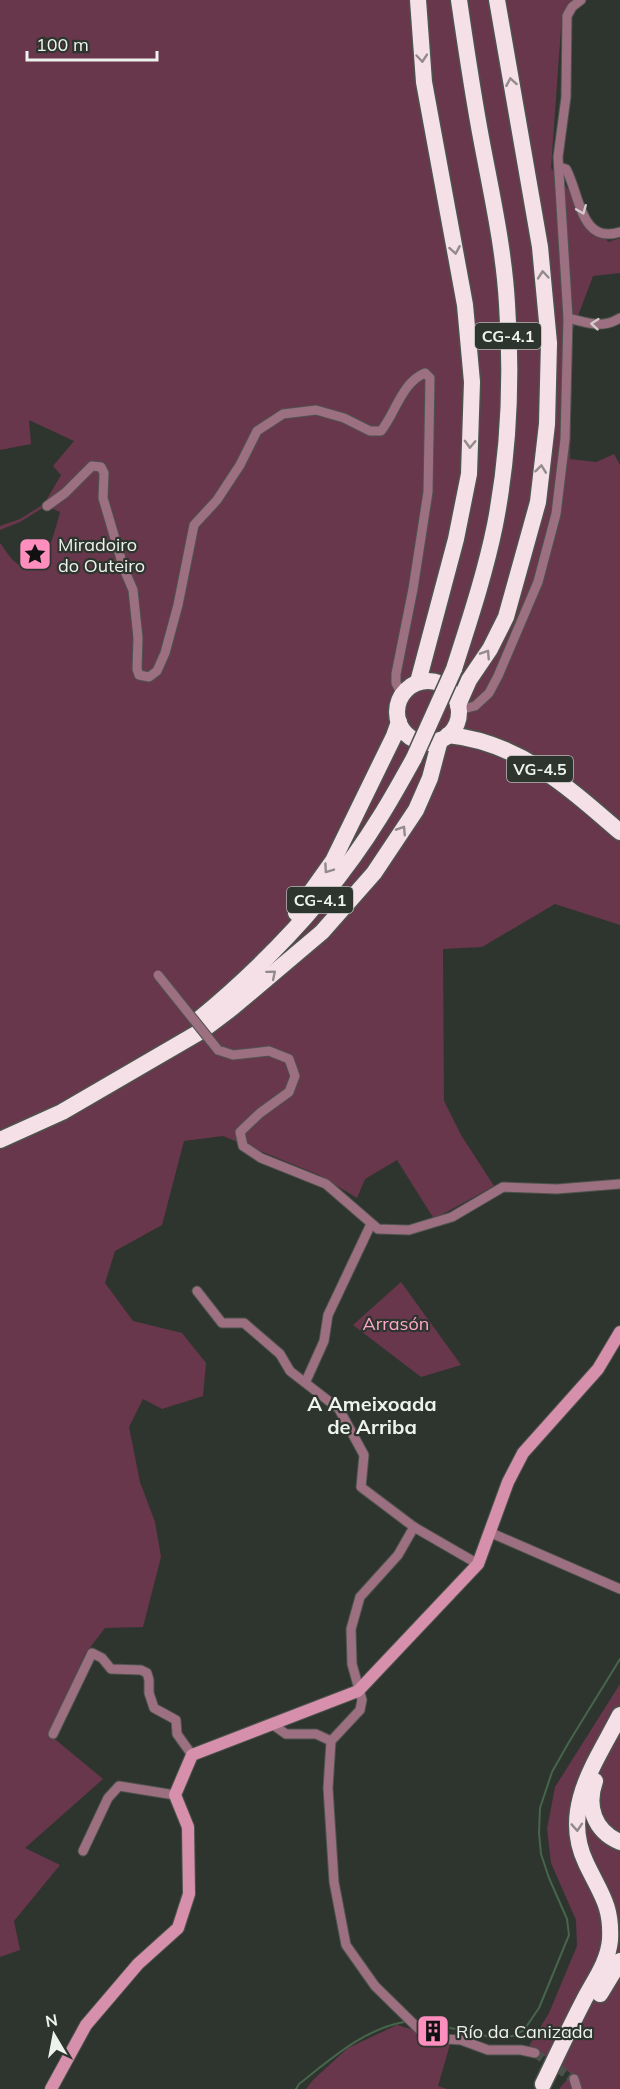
<svg xmlns="http://www.w3.org/2000/svg" width="620" height="2089" viewBox="0 0 620 2089" font-family="Mulish,sans-serif">
<style>
.green{fill:#68374c}
.lines{fill:none;stroke-linecap:round;stroke-linejoin:round}
.stream{stroke:#47654b;stroke-width:2}
.street-tunnel{stroke:#4b514b;stroke-width:9;stroke-dasharray:9 4.5;stroke-linecap:butt}
.street-casing{stroke:#4d534d;stroke-width:11}
.secondary-casing{stroke:#4d534d;stroke-width:14}
.highway-casing{stroke:#4d534d;stroke-width:19}
.street{stroke:#9c6f81;stroke-width:9}
.secondary{stroke:#d790ac;stroke-width:12}
.highway{stroke:#f6e0e8;stroke-width:16}
.street-bridge-casing{stroke:#4d534d;stroke-width:11;stroke-linecap:butt}
.highway-bridge-casing{stroke:#4d534d;stroke-width:19;stroke-linecap:butt}
.street-bridge{stroke:#9c6f81;stroke-width:9}
.highway-bridge{stroke:#f6e0e8;stroke-width:16}
.oneway{stroke:#928a8b}
.oneway2{stroke:#d5cbcd}
.labels{text-anchor:middle;dominant-baseline:central;stroke-width:4.5;stroke-linejoin:round;paint-order:stroke}
.shield{fill:#2e352e;stroke:#b4b9b4;stroke-width:1.5}
.shield-label{font-size:16px;font-weight:bold;fill:#edf2ed}
.poi-label{font-size:18px;fill:#edf2ed;stroke:#2e352e;text-anchor:start}
.park-label{font-size:18px;fill:#fda9cb;stroke:#2e352e}
.neighbourhood-label{font-size:20px;font-weight:bold;fill:#edf2ed;stroke:#2e352e}
</style>
<rect width="100%" height="100%" fill="#2e352e"/>
<!-- green -->
<g class="green">
<path d="M0,0H575L562,14L551,168L597,225L608,242L620,238V273L593,276L573,329L570,459L596,462L614,454L620,465V925L555,904L482,947L443,949L444,1101L461,1135L494,1186L434,1219L397,1160L365,1179L357,1198L319,1175L223,1136L184,1141L162,1225L115,1251L105,1283L133,1321L182,1333L206,1363L203,1396L162,1409L143,1399L129,1427L140,1482L155,1522L161,1557L143,1627L105,1628L85,1654L50,1735L103,1779L25,1848L60,1865L14,1921L20,1950L0,1957V543C5,549 9,557 15,562C44,587 55,529 60,512L46,506L20,522L0,530V526L20,519L44,504L61,475L53,466L74,441L29,420L31,444L0,450Z"/>
<path d="M401,1282L461,1365L421,1377L353,1325Z"/>
<path d="M620,1684V2089H559L572,2074L529,2046L549,2013L577,1946L576,1920L551,1863L547,1829L555,1787Z"/>
<path d="M397,2025L451,2041L438,2086L447,2089H306L313,2080L348,2048Z"/>
</g>
<g class="lines">
<!-- stream -->
<g class="stream">
<path d="M416,2022L473,2032L493,2038L513,2036L524,2030L539,2008L569,1935L567,1919L549,1878L541,1854L539,1833L540,1808L552,1772L569,1742L620,1659"/>
<path d="M296,2089L299,2084C331,2059 364,2029 404,2022"/>
</g>
<!-- street-tunnel -->
<path class="street-tunnel" d="M535,2053L574,2079"/>
<defs>
<g id="street">
<path d="M559,167L566,169C580,194 580,245 620,232"/>
<path d="M568,318C588,323 602,329 620,318"/>
<path d="M47,506L65,493L92,466L101,467L104,473L103,498L124,569L133,590L138,638L137,669L139,675L149,677L157,671L165,653L178,605L194,525L217,500L240,465L257,431L283,414L316,410L344,418L370,431H381C395,414 402,382 425,373L430,378L428,492L413,589L396,674V683L402,695"/>
<path d="M459,710L475,706L489,693L498,676L538,582L556,514L565,439L568,318L558,157L566,97L567,16L572,7L581,0"/>
<path d="M218,1050L233,1055L269,1051L289,1059L295,1076L289,1092L260,1113L240,1132L243,1146L261,1158L326,1184L378,1229L409,1230L452,1217L503,1187L557,1189L620,1184"/>
<path d="M197,1291L222,1323H244L280,1354L290,1371L339,1409L364,1455L361,1487L414,1527L398,1555L360,1597L351,1629L352,1664L362,1700L360,1710L331,1741L328,1788L334,1882L346,1945L375,1986L428,2038L461,2040L488,2050H521L535,2053"/>
<path d="M306,1381L324,1341L328,1315L371,1224"/>
<path d="M414,1527L478,1564"/>
<path d="M489,1532L620,1589"/>
<path d="M272,1724L286,1734H316L331,1741"/>
<path d="M53,1734L92,1653L102,1658L111,1669L141,1670L147,1673L149,1680V1693L154,1708L176,1720L177,1734L192,1755"/>
<path d="M83,1851L108,1798L119,1786L175,1795"/>
<path d="M574,2079L577,2089"/>
</g>
<path id="secondary" d="M51,2089L86,2025L138,1964L178,1928L189,1894L188,1827L175,1795L192,1755L358,1691L478,1564L508,1482L523,1453L598,1369L620,1332"/>
<g id="highway">
<path d="M454,669C469,622 485,574 495,525C509,453 512,377 507,304C504,250 492,196 482,143C473,96 466,48 459,0"/>
<circle cx="428" cy="712" r="31"/>
<path d="M418,682L456,539L469,474L472,382L465,305L424,82L418,0"/>
<path d="M458,705L469,680L490,649L506,617L538,502L547,424L549,343L540,247L497,0"/>
<path d="M448,735C519,742 568,787 620,832"/>
<path d="M296,913L333,861L394,736L399,722"/>
<path d="M198,1020C268,962 332,895 380,817C392,798 403,778 414,758"/>
<path d="M0,1140L62,1112L203,1030L232,1008L322,932L374,873L416,810L430,778L440,740"/>
<path d="M595,1781C586,1806 594,1831 620,1842"/>
<path d="M600,1994L620,1961"/>
<path d="M543,2084C556,2057 569,2029 583,2002C593,1982 608,1963 610,1940C612,1905 600,1893 586,1863C560,1809 596,1762 620,1715"/>
</g>
</defs>
<!-- street casing -->
<use href="#street" class="street-casing"/>
<!-- secondary casing -->
<use href="#secondary" class="secondary-casing"/>
<!-- highway casing -->
<use href="#highway" class="highway-casing"/>
<!-- street -->
<use href="#street" class="street"/>
<!-- secondary -->
<use href="#secondary" class="secondary"/>
<!-- highway -->
<use href="#highway" class="highway"/>
<defs>
<path id="street-bridge" d="M158,975L218,1050"/>
<path id="highway-bridge" d="M414,758L454,669"/>
</defs>
<!-- street-bridge casing -->
<use href="#street-bridge" class="street-bridge-casing"/>
<!-- highway-bridge casing -->
<use href="#highway-bridge" class="highway-bridge-casing"/>
<!-- street-bridge -->
<use href="#street-bridge" class="street-bridge"/>
<!-- highway-bridge -->
<use href="#highway-bridge" class="highway-bridge"/>
</g>
<!-- one-way arrows -->
<defs><path id="oneway-chevron" d="M-2-3.5L2.5 0L-2 3.5" fill="none" stroke-width="1.6" stroke-linecap="round" stroke-linejoin="round" transform="scale(1.5)"/></defs>
<g class="oneway">
<use href="#oneway-chevron" transform="translate(422 58) rotate(85)"/>
<use href="#oneway-chevron" transform="translate(511 82) rotate(-100)"/>
<use href="#oneway-chevron" transform="translate(455 250) rotate(80)"/>
<use href="#oneway-chevron" transform="translate(543 275) rotate(-95)"/>
<use href="#oneway-chevron" transform="translate(470 444) rotate(92)"/>
<use href="#oneway-chevron" transform="translate(541 469) rotate(-83)"/>
<use href="#oneway-chevron" transform="translate(486 654) rotate(-57)"/>
<use href="#oneway-chevron" transform="translate(402 830) rotate(-57)"/>
<use href="#oneway-chevron" transform="translate(328 869) rotate(125)"/>
<use href="#oneway-chevron" transform="translate(272 974) rotate(-40)"/>
<use href="#oneway-chevron" transform="translate(577 1827) rotate(86)"/>
</g>
<g class="oneway2">
<use href="#oneway-chevron" transform="translate(582 210) rotate(68)"/>
<use href="#oneway-chevron" transform="translate(595 324) rotate(-175)"/>
</g>
<!-- icons -->
<defs>
<symbol id="sight-square" viewBox="-11 -11 22 22"><rect x="-9" y="-9" width="18" height="18" rx="4" fill="#fd8ebe" stroke="#2e352e"/><path d="M0-6L1.8-2.2L6-1.7L2.9 1.2L3.7 5.4L0 3.3L-3.7 5.4L-2.9 1.2L-6-1.7L-1.8-2.2Z" fill="#111"/></symbol>
<symbol id="building-square" viewBox="-11 -11 22 22"><rect x="-9" y="-9" width="18" height="18" rx="4" fill="#fd8ebe" stroke="#2e352e"/><path d="M-4-6H4V6H1V3H-1V6H-4ZM-2.5-4.3h1.7v1.8h-1.7ZM.8-4.3h1.7v1.8H.8ZM-2.5-1h1.7V.8h-1.7ZM.8-1h1.7V.8H.8Z" fill="#111"/></symbol>
</defs>
<g fill-rule="evenodd">
<use href="#sight-square" x="16" y="535" width="38" height="38"/>
<use href="#building-square" x="414" y="2012" width="38" height="38"/>
</g>
<g class="labels">
<!-- shield labels -->
<g class="shield">
<rect x="475" y="323" width="66" height="26" rx="4.5"/>
<rect x="507" y="756" width="66" height="26" rx="4.5"/>
<rect x="287" y="887" width="66" height="26" rx="4.5"/>
</g>
<g class="shield-label">
<text x="508" y="336">CG-4.1</text>
<text x="540" y="769">VG-4.5</text>
<text x="320" y="900">CG-4.1</text>
</g>
<!-- poi labels -->
<g class="poi-label">
<text x="58" y="544">Miradoiro<tspan x="58" dy="21">do Outeiro</tspan></text>
<text x="456" y="2031">Río da Canizada</text>
</g>
<!-- park labels -->
<g class="park-label">
<text x="396" y="1323">Arrasón</text>
</g>
<!-- neighbourhood labels -->
<g class="neighbourhood-label">
<text x="372" y="1403">A Ameixoada<tspan x="372" dy="23">de Arriba</tspan></text>
</g>
</g>
<!-- north arrow -->
<g transform="translate(54 2035) rotate(350)" stroke="#2e352e" stroke-width="4.5" paint-order="stroke">
<path d="M0-4.5L10 22L0 15L-10 22Z" fill="#edf2ed"/>
<text y="-9" font-size="16" font-weight="bold" text-anchor="middle" fill="#edf2ed">N</text>
</g>
<!-- scale -->
<path d="M27 51v9h130v-9" fill="none" stroke="#edf2ed" stroke-width="3"/>
<text x="36" y="51" font-size="18" fill="#edf2ed" stroke="#2e352e" stroke-width="4.5" paint-order="stroke">100 m</text>
</svg>
